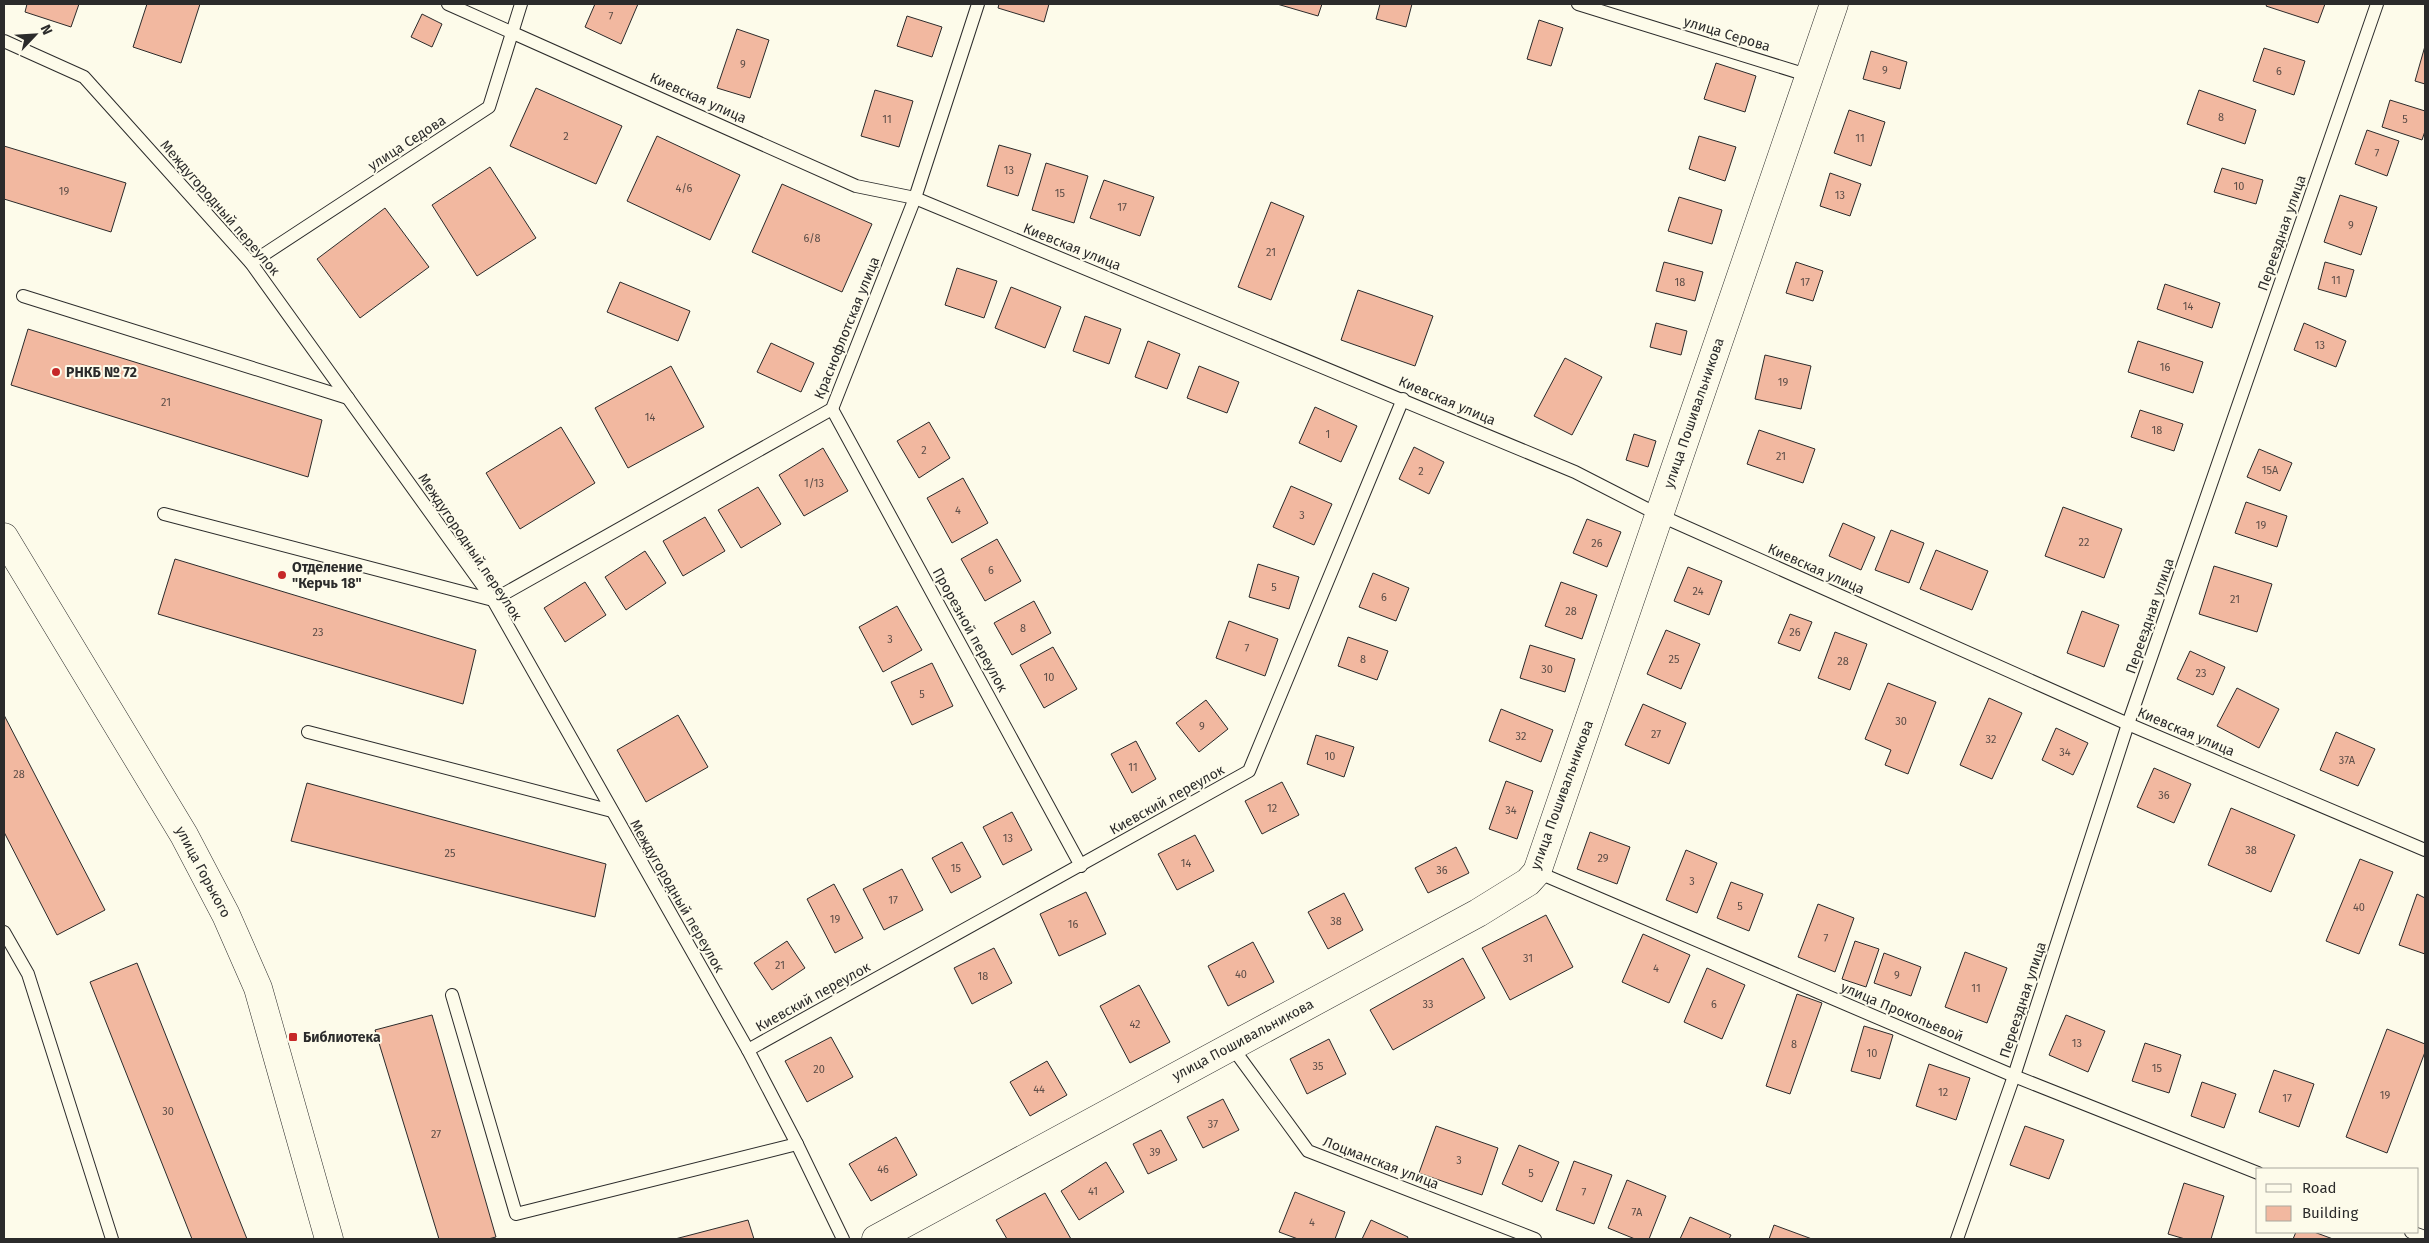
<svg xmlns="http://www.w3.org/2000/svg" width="2429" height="1243" viewBox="0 0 2429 1243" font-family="'Fira Sans',sans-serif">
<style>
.building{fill:#f2b8a0;stroke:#2b2b2b}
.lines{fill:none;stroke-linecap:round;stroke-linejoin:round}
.lane-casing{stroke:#2b2b2b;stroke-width:14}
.secondary-casing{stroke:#2b2b2b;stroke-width:29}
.primary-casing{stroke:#2b2b2b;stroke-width:29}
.lane{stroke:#fdfbea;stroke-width:12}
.secondary{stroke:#fdfbea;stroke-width:28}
.primary{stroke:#fdfbea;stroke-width:28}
.poi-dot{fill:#c62828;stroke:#fdfbea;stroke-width:2}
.labels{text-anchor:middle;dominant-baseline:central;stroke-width:4;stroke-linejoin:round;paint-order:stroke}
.number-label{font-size:11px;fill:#5d4e48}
.street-label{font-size:14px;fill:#2b2b2b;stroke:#fdfbea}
.poi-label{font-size:14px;font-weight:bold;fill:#2b2b2b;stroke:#fdfbea;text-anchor:start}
</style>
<rect width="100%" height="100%" fill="#fdfbea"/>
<!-- building -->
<g class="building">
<path d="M27,4H79L71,27L25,12Z"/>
<path d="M147,4H200L181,63L133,47Z"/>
<path d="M595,4H638L621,44L585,27Z"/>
<path d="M999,4H1049L1044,22L998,8Z"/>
<path d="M1277,4H1322L1318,16Z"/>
<path d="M1380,4H1412L1406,27L1376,19Z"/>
<path d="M2267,4H2325L2318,23L2266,6Z"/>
<path d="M422,14L442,24L432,47L411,37Z"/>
<path d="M907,16L942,27L932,57L897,46Z"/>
<path d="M1539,20L1563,28L1551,66L1527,59Z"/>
<path d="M737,29L769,40L750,98L717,88Z"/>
<path d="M2425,46V84L2415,81Z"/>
<path d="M2264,48L2305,61L2294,95L2253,81Z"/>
<path d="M1871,51L1907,62L1900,89L1863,79Z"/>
<path d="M1716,63L1756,76L1745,112L1704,99Z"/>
<path d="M536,88L622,126L596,184L510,146Z"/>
<path d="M875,90L913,101L899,147L861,136Z"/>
<path d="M2199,90L2256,110L2245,144L2187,124Z"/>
<path d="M2390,100L2425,111V131L2422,140L2382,127Z"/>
<path d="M1849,110L1885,122L1871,166L1834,153Z"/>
<path d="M2367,130L2399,141L2387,176L2355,164Z"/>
<path d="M657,136L740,175L710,240L627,201Z"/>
<path d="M1699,136L1736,147L1725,181L1689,169Z"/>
<path d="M999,145L1031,154L1018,196L987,186Z"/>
<path d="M4,146L126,183L111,232L4,199Z"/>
<path d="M1046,163L1088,176L1074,223L1032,210Z"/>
<path d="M490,167L536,238L477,276L432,205Z"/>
<path d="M2222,168L2263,180L2256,204L2214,192Z"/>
<path d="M1830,173L1861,184L1850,216L1820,206Z"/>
<path d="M1104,180L1154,197L1140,236L1090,218Z"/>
<path d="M782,184L872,224L842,292L752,252Z"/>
<path d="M2340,195L2377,207L2361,255L2324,242Z"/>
<path d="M1679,197L1722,210L1712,244L1668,231Z"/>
<path d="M1271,202L1304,216L1271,300L1238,287Z"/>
<path d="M385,208L429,267L360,318L317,259Z"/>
<path d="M1664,262L1703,272L1695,301L1656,291Z"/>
<path d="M1796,262L1823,271L1813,301L1786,293Z"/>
<path d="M2325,262L2354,270L2346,297L2318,289Z"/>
<path d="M957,268L997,281L984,318L945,305Z"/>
<path d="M620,282L690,311L678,341L607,312Z"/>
<path d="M2165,284L2220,303L2212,328L2157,309Z"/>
<path d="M1011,287L1061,307L1045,348L995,328Z"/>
<path d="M1358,290L1433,316L1415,366L1341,340Z"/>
<path d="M1085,316L1121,329L1109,364L1073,351Z"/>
<path d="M1656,323L1687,331L1681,355L1650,347Z"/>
<path d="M2304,323L2346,341L2336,367L2294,350Z"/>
<path d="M28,329L322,420L308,477L11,385Z"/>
<path d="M1148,341L1180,354L1167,389L1135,377Z"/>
<path d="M2138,341L2203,362L2193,393L2128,372Z"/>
<path d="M771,343L814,363L801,392L757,372Z"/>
<path d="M1765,355L1811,366L1801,409L1755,399Z"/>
<path d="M1565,358L1602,377L1572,435L1534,416Z"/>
<path d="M671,366L704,427L628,468L595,408Z"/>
<path d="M1199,366L1239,382L1227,413L1187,398Z"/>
<path d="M1315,407L1357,426L1341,462L1299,443Z"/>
<path d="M2140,410L2183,424L2174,451L2131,437Z"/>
<path d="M929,422L950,458L919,478L897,441Z"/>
<path d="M561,427L595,483L520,529L486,473Z"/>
<path d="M1759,430L1815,449L1803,483L1747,464Z"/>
<path d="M1634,434L1656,441L1648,467L1626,460Z"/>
<path d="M1414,447L1444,462L1429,494L1399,479Z"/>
<path d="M823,448L848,491L804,516L779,475Z"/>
<path d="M2259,449L2292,463L2280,491L2247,477Z"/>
<path d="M963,478L988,523L952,543L927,498Z"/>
<path d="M1291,486L1332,504L1314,545L1273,527Z"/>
<path d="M758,487L781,524L741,548L718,510Z"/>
<path d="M2246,502L2287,516L2277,547L2235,533Z"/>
<path d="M2063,507L2122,529L2104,578L2045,556Z"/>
<path d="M705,517L725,551L683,576L663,541Z"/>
<path d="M1587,519L1621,532L1607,567L1573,553Z"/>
<path d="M1843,523L1875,537L1861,570L1829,556Z"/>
<path d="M1891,530L1924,543L1909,583L1875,570Z"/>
<path d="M997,539L1021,581L985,601L961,559Z"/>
<path d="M1936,550L1988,571L1972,610L1920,589Z"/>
<path d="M645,551L666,583L626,610L605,577Z"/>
<path d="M175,559L476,650L463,704L158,614Z"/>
<path d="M1258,564L1299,577L1289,609L1249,597Z"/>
<path d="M2214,566L2272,584L2257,632L2199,614Z"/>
<path d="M1688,567L1722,581L1709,615L1674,601Z"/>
<path d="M1373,573L1409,588L1396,621L1359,607Z"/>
<path d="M585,582L606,615L565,642L544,608Z"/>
<path d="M1561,582L1597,595L1582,639L1545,626Z"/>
<path d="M1034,601L1051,633L1012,655L994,623Z"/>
<path d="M897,606L922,650L883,672L859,627Z"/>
<path d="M2082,611L2119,625L2104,667L2067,653Z"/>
<path d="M1790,614L1812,622L1800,651L1778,643Z"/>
<path d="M1229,621L1278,639L1265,676L1216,658Z"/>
<path d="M1666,630L1700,644L1681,689L1647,674Z"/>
<path d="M1835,632L1867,644L1850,690L1818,678Z"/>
<path d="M1348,637L1388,651L1377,680L1338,666Z"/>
<path d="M1530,645L1575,659L1565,692L1520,678Z"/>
<path d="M1053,647L1077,689L1044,708L1020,665Z"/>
<path d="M2190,651L2225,667L2213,695L2177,679Z"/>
<path d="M932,663L953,706L912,725L891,682Z"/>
<path d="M1888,683L1936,702L1908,774L1885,765L1891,750L1865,739Z"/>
<path d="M2237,688L2279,709L2259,748L2217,726Z"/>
<path d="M1989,698L2022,713L1992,779L1960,765Z"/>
<path d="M1206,700L1228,729L1199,752L1176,723Z"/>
<path d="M1643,704L1686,723L1669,764L1625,745Z"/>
<path d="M1501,709L1553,730L1541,762L1489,741Z"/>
<path d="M4,715L105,910L57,935L4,832Z"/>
<path d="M678,715L708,767L646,802L617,750Z"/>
<path d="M2056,728L2088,743L2073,775L2042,760Z"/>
<path d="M2336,732L2375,749L2358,786L2320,770Z"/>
<path d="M1316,735L1354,747L1344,777L1307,764Z"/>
<path d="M1136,741L1156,779L1132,793L1111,754Z"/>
<path d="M2154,768L2191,784L2174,823L2137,807Z"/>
<path d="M1506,781L1533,791L1517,839L1489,829Z"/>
<path d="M1282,782L1299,815L1262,834L1245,801Z"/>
<path d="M307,783L606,864L595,917L291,841Z"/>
<path d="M2231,808L2295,835L2271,892L2208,865Z"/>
<path d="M1012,812L1032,850L1003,865L983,827Z"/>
<path d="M1590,832L1630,847L1617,884L1577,869Z"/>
<path d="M1195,835L1214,871L1177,890L1158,854Z"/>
<path d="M962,842L981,877L951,893L932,858Z"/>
<path d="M1456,847L1469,873L1428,893L1415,868Z"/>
<path d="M1686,850L1717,863L1697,913L1666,900Z"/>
<path d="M2360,859L2393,872L2359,954L2326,941Z"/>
<path d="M902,869L923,910L884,930L863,889Z"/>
<path d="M1731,882L1763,894L1749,931L1717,918Z"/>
<path d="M834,884L863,938L835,953L807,899Z"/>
<path d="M1086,892L1106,934L1059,956L1040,914Z"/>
<path d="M1344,893L1363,930L1328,949L1308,912Z"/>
<path d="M2417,894L2425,898V954L2399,945Z"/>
<path d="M1818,904L1854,918L1835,972L1798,957Z"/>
<path d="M1546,915L1573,967L1510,1000L1482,948Z"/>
<path d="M1643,934L1690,955L1669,1003L1622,982Z"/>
<path d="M787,941L805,968L772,990L754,963Z"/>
<path d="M1855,941L1879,949L1866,987L1842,979Z"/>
<path d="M1253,942L1274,982L1228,1006L1208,966Z"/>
<path d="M994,948L1012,983L972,1004L954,968Z"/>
<path d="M1965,952L2007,968L1987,1023L1945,1007Z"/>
<path d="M1884,953L1921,967L1911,996L1874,983Z"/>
<path d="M1463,958L1485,998L1393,1050L1370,1010Z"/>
<path d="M137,963L247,1239H192L90,982Z"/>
<path d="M1707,968L1745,985L1722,1039L1684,1022Z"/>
<path d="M1139,985L1170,1042L1130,1063L1100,1006Z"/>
<path d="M1797,994L1822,1003L1790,1094L1766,1086Z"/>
<path d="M432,1015L496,1237L488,1239H439L375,1030Z"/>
<path d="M2066,1015L2105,1031L2088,1072L2049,1055Z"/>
<path d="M1864,1026L1893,1035L1880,1079L1851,1071Z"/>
<path d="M2387,1029L2425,1044V1052L2387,1153L2346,1137Z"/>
<path d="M831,1037L853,1077L807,1102L785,1061Z"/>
<path d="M1329,1039L1346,1074L1307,1094L1290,1059Z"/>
<path d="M2145,1043L2181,1055L2169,1093L2132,1081Z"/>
<path d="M1047,1061L1067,1095L1030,1116L1010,1082Z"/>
<path d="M1929,1064L1970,1078L1956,1120L1916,1106Z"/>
<path d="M2274,1070L2314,1084L2299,1127L2259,1112Z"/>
<path d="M2202,1082L2236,1094L2224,1128L2191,1116Z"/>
<path d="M1223,1099L1239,1130L1203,1148L1187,1117Z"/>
<path d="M1436,1126L1498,1148L1482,1195L1419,1173Z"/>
<path d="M2025,1126L2064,1140L2049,1179L2010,1165Z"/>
<path d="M1161,1130L1177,1160L1148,1174L1133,1144Z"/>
<path d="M896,1137L917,1175L871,1201L849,1164Z"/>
<path d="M1519,1145L1559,1162L1542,1202L1502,1184Z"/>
<path d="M1574,1161L1612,1175L1594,1224L1556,1210Z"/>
<path d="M1106,1162L1124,1192L1079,1220L1061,1191Z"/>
<path d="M1627,1180L1666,1196L1649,1239H1635L1608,1228Z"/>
<path d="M2184,1183L2224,1196L2211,1239H2185L2168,1234Z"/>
<path d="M1295,1192L1345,1212L1335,1239H1298L1279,1232Z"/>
<path d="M1045,1193L1071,1239H1007L996,1220Z"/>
<path d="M1690,1217L1731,1235L1729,1239H1680Z"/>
<path d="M748,1220L754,1239H675Z"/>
<path d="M1371,1220L1408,1237L1407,1239H1362Z"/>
<path d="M1774,1225L1812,1239H1769Z"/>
<path d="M2296,1232H2314L2333,1239H2293Z"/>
</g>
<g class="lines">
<defs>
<g id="lane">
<path d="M448,4L856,186L915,198L1575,472L1659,515L2128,724L2425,850"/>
<path d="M1578,4L1810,76"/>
<path d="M4,41L84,77L251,263L493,600L748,1050L797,1144L843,1239"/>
<path d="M251,263L489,107L521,4"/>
<path d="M23,296L348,398"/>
<path d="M832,409L1081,866"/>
<path d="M164,514L493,600L832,409L915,198L978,4"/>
<path d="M308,732L612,811"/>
<path d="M1537,872L2014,1076L2258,1173"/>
<path d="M4,932L28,974L112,1239"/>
<path d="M452,995L516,1214L797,1144"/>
<path d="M1232,1047L1308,1151L1535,1239"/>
<path d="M748,1050L1249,771L1403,399"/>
<path d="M2411,1232L2425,1237"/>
<path d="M1957,1239L2014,1076L2128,724L2377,4"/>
</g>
<path id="secondary" d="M876,1239L1478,913L1528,882L1537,872L1834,4"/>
<path id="primary" d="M4,537L184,835L226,915L258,988L329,1239"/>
</defs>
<!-- lane casing -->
<use href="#lane" class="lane-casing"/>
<!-- secondary casing -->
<use href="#secondary" class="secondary-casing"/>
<!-- primary casing -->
<use href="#primary" class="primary-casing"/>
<!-- lane -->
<use href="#lane" class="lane"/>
<!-- secondary -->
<use href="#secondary" class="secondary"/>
<!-- primary -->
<use href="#primary" class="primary"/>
</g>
<!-- markers -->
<g class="poi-dot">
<circle cx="56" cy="372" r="5"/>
<circle cx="282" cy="575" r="5"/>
<rect x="288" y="1032" width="10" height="10" rx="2.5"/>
</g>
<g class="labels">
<!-- number labels -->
<g class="number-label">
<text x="611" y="16">7</text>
<text x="743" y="64">9</text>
<text x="1885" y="70">9</text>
<text x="2279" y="71">6</text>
<text x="2221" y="117">8</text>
<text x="887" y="119">11</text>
<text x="2405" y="119">5</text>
<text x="566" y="136">2</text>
<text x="1860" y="138">11</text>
<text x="2377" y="153">7</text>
<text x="1009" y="170">13</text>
<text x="2239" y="186">10</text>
<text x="684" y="188">4/6</text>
<text x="64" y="191">19</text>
<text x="1060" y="193">15</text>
<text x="1840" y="195">13</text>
<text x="1122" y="207">17</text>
<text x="2351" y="225">9</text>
<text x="812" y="238">6/8</text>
<text x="1271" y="252">21</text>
<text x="2336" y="280">11</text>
<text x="1680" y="282">18</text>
<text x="1805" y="282">17</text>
<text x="2188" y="306">14</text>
<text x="2320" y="345">13</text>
<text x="2165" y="367">16</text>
<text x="1783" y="382">19</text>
<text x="166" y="402">21</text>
<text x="650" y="417">14</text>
<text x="2157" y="430">18</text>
<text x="1328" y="434">1</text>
<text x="924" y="450">2</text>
<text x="1781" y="456">21</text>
<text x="2270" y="470">15А</text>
<text x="1421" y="471">2</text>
<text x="814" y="483">1/13</text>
<text x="958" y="510">4</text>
<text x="1302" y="515">3</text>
<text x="2261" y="525">19</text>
<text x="2084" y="542">22</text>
<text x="1597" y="543">26</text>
<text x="991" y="570">6</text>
<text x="1274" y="587">5</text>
<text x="1698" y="591">24</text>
<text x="1384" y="597">6</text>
<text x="2235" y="599">21</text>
<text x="1571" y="611">28</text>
<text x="1023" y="628">8</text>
<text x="318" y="632">23</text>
<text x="1795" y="632">26</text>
<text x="890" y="639">3</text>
<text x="1247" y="648">7</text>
<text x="1363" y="659">8</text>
<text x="1674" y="659">25</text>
<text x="1843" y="661">28</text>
<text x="1547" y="669">30</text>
<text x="2201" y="673">23</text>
<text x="1049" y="677">10</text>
<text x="922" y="694">5</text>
<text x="1901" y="721">30</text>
<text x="1202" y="726">9</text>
<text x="1656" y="734">27</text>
<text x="1521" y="736">32</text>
<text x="1991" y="739">32</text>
<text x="2065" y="752">34</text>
<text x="1330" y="756">10</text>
<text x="2347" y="760">37А</text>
<text x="1133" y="767">11</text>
<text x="19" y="774">28</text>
<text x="2164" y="795">36</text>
<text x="1272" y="808">12</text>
<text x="1511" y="810">34</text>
<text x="1008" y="838">13</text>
<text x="2251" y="850">38</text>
<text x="450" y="853">25</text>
<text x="1603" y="858">29</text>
<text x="1186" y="863">14</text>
<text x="956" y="868">15</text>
<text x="1442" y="870">36</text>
<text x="1692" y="881">3</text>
<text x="893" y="900">17</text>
<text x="1740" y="906">5</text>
<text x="2359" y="907">40</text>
<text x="835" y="919">19</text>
<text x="1336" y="921">38</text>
<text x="1073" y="924">16</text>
<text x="1826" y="938">7</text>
<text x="1528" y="958">31</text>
<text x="780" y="965">21</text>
<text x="1656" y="968">4</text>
<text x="1241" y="974">40</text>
<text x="1897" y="975">9</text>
<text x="983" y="976">18</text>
<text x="1976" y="988">11</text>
<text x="1428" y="1004">33</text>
<text x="1714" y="1004">6</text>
<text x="1135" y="1024">42</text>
<text x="2077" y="1043">13</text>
<text x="1794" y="1044">8</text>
<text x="1872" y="1053">10</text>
<text x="1318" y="1066">35</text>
<text x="2157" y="1068">15</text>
<text x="819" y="1069">20</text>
<text x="1039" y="1089">44</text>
<text x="1943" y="1092">12</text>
<text x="2385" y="1095">19</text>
<text x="2287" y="1098">17</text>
<text x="168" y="1111">30</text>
<text x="1213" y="1124">37</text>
<text x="436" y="1134">27</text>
<text x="1155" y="1152">39</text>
<text x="1459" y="1160">3</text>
<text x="883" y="1169">46</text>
<text x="1531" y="1173">5</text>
<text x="1093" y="1191">41</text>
<text x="1584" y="1192">7</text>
<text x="1637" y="1212">7А</text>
<text x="1312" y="1222">4</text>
</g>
<!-- street labels -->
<g class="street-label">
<text transform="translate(1727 34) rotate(17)">улица Серова</text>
<text transform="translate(698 98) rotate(24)">Киевская улица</text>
<text transform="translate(407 143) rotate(-33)">улица Седова</text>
<text transform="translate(220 208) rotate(49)">Междугородный переулок</text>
<text transform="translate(2282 233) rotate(-71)">Переездная улица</text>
<text transform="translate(1072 247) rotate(22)">Киевская улица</text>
<text transform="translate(847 328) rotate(-68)">Краснофлотская улица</text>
<text transform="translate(1447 401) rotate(23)">Киевская улица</text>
<text transform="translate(1694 413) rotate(-71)">улица Пошивальникова</text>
<text transform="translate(470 547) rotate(56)">Междугородный переулок</text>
<text transform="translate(1816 569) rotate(24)">Киевская улица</text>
<text transform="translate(2150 616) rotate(-71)">Переездная улица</text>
<text transform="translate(970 630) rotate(61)">Прорезной переулок</text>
<text transform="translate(2186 732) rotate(23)">Киевская улица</text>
<text transform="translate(1562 795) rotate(-70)">улица Пошивальникова</text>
<text transform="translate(1167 800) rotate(-29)">Киевский переулок</text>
<text transform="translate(203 872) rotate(62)">улица Горького</text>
<text transform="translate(677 896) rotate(60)">Междугородный переулок</text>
<text transform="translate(813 997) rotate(-29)">Киевский переулок</text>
<text transform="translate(2023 1000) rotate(-72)">Переездная улица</text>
<text transform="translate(1902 1012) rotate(23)">улица Прокопьевой</text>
<text transform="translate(1243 1040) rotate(-28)">улица Пошивальникова</text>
<text transform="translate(1381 1163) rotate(21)">Лоцманская улица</text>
</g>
<!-- poi labels -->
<g class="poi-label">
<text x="66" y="372">РНКБ № 72</text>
<text x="292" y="567">Отделение<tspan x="292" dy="16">"Керчь 18"</tspan></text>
<text x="303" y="1037">Библиотека</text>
</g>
</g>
<!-- border -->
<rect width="2429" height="1243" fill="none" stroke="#2b2b2b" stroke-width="10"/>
<!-- legend -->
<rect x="2256" y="1168" width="162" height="65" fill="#fdfbea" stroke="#a9a89e"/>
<rect x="2266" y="1184" width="25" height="8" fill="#fdfbea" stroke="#a9a89e"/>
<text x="2302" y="1193" font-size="15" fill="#2b2b2b">Road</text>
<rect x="2266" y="1206" width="25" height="15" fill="#f2b8a0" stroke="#a9a89e"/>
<text x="2302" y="1218" font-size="15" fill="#2b2b2b">Building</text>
<!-- north arrow -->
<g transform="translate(35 35) rotate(65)" stroke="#fdfbea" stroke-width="4" paint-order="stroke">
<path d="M0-4L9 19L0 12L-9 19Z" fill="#2b2b2b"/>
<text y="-8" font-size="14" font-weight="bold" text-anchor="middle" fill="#2b2b2b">N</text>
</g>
</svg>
